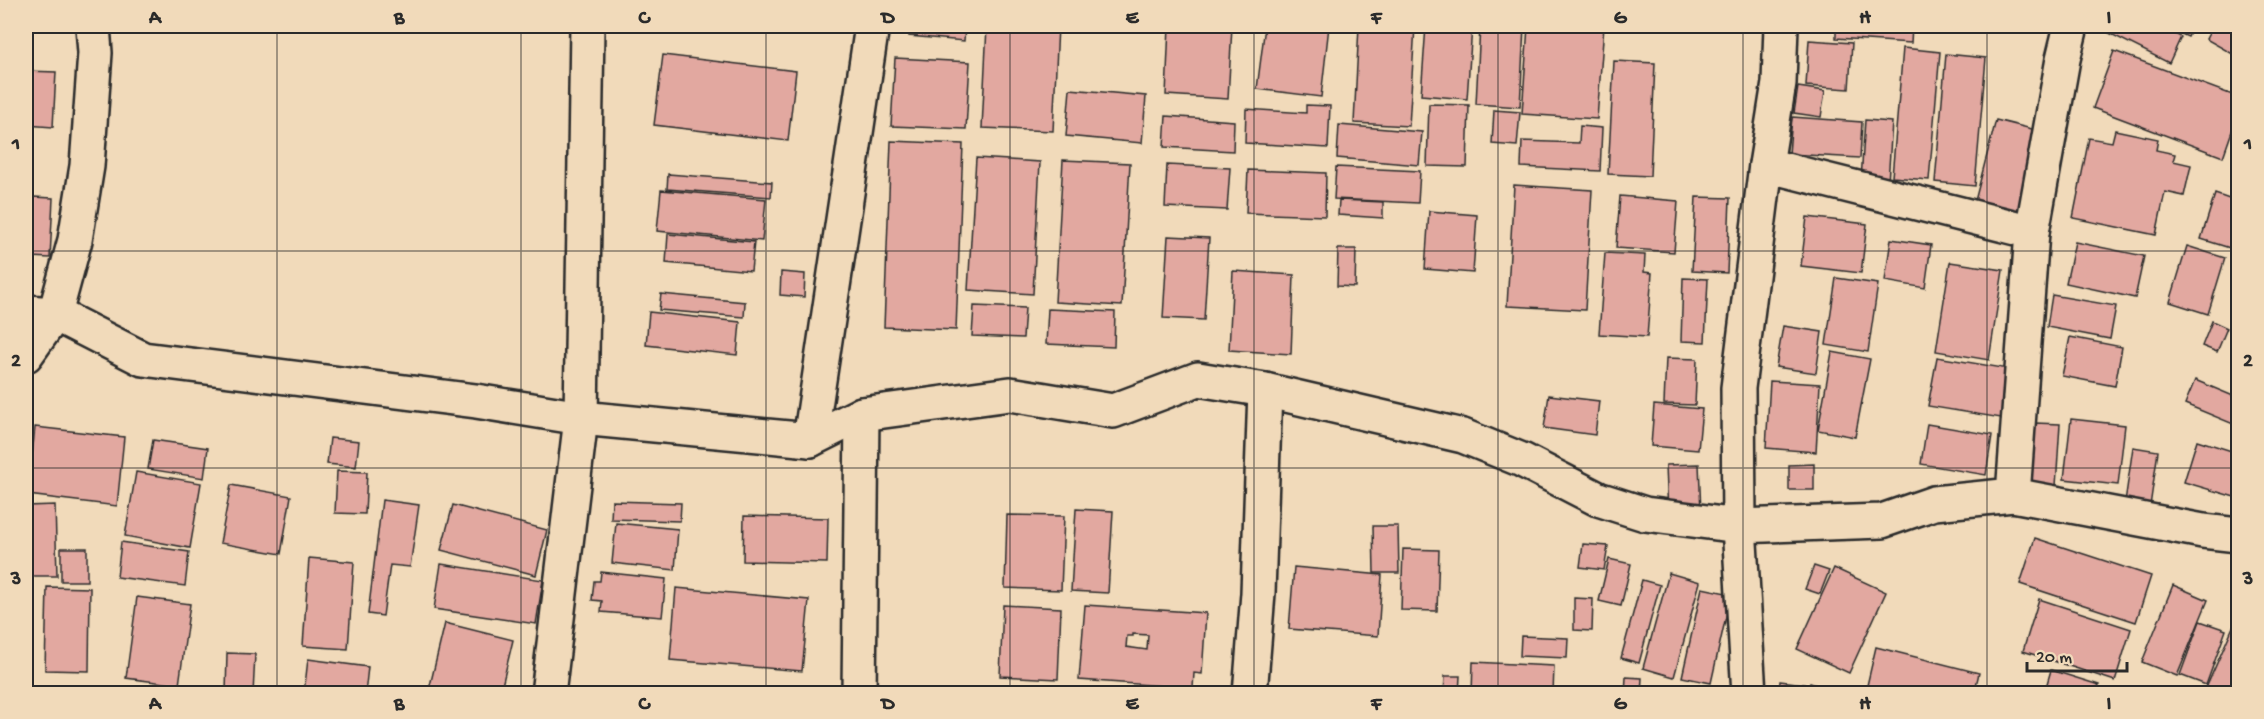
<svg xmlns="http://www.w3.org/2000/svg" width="2264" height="719" viewBox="0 0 2264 719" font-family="'Gochi Hand',sans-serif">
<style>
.building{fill:#e2a8a0;stroke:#2b2b2b;stroke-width:1.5;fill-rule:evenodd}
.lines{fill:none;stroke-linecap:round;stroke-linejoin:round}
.street-casing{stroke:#2b2b2b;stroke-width:38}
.street{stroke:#f1daba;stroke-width:33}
.grid{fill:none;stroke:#2b2b2b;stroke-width:1.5;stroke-opacity:0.55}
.neatline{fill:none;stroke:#2b2b2b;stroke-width:2}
.grid-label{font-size:20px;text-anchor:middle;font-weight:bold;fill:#2b2b2b}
</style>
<rect width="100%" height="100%" fill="#f1daba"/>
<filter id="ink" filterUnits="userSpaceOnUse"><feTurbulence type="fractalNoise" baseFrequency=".0167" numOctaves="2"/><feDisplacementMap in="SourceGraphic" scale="12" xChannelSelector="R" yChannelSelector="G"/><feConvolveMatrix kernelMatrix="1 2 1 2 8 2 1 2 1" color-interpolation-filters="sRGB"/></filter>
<g filter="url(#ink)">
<!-- building -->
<g class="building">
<path d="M910,26H965L964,41L909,36Z"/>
<path d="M987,26H1058L1053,131L982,128Z"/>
<path d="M1169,26H1232L1228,99L1166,95Z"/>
<path d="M1265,26H1329L1321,97L1257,89Z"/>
<path d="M1359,26H1415L1409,126L1354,123Z"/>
<path d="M1426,26H1472L1467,99L1421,95Z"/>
<path d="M1480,26H1524L1520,107L1476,104Z"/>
<path d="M1528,26H1604L1597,119L1522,114Z"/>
<path d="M1836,26H1912L1911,43L1836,38Z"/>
<path d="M1918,26H1981V32L1918,29Z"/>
<path d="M2100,26H2158L2181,37L2169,63L2099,28Z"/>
<path d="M2164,26H2193L2188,37Z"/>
<path d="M2213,26H2238V57L2206,39Z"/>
<path d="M1809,40L1852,43L1849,89L1806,86Z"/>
<path d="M1903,48L1940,52L1929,180L1892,177Z"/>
<path d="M2114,51L2238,97V114L2223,157L2093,108Z"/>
<path d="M1946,54L1986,58L1975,186L1935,182Z"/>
<path d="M663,55L796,71L788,141L654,125Z"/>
<path d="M895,58L970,62L966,129L891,126Z"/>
<path d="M1614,61L1655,63L1650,176L1608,174Z"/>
<path d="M26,71L56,72L53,127L26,125Z"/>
<path d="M1798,87L1825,91L1821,117L1794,113Z"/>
<path d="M1070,89L1146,96L1142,143L1066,136Z"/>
<path d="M1429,104L1469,105L1467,167L1427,166Z"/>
<path d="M1306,105L1330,106L1328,148L1245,143L1246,109L1306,113Z"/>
<path d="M1494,110L1520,112L1517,146L1492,144Z"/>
<path d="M1166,116L1234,121L1233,151L1164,147Z"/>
<path d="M1792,117L1862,122L1860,158L1789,154Z"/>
<path d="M1865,120L1892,122L1888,182L1861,180Z"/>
<path d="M1996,120L2040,131L2020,212L1975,201Z"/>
<path d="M1339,125L1422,132L1419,165L1337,158Z"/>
<path d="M1580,126L1602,128L1600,171L1521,167L1522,141L1579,143Z"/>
<path d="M2115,130L2158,139L2156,150L2175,154L2173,161L2191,165L2184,196L2165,192L2156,235L2073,218L2089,138L2112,142Z"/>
<path d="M891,141L963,144L956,330L884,327Z"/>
<path d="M976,158L1040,162L1033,294L968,290Z"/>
<path d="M1063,160L1130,163L1122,306L1055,302Z"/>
<path d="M1167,165L1230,168L1227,210L1165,207Z"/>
<path d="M1336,167L1420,171L1418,203L1334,199Z"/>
<path d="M1248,170L1326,173L1325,216L1246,213Z"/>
<path d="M668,174L772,182L771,197L667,189Z"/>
<path d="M1514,185L1592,190L1585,310L1507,306Z"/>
<path d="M661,190L766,199L762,241L657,231Z"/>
<path d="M2215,194L2238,202V224L2230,248L2201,239Z"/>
<path d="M1620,196L1678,201L1674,252L1616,248Z"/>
<path d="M33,197L53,198L50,258L31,257Z"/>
<path d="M1696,197L1730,198L1727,273L1692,271Z"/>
<path d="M1339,200L1383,202V218L1338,215Z"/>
<path d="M1429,211L1477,215L1473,273L1425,269Z"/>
<path d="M1807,217L1867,224L1861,273L1801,266Z"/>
<path d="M668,234L754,242L751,271L666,263Z"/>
<path d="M1168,236L1209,238L1204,320L1163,318Z"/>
<path d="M1891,239L1931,245L1925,288L1885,281Z"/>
<path d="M2075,242L2144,256L2135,298L2066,283Z"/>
<path d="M2187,246L2225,258L2208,314L2170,302Z"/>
<path d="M1338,249H1356L1355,287L1337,286Z"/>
<path d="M1605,253L1645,255L1644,272L1652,273L1647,337L1599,334Z"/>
<path d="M1950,262L2003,270L1989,360L1936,351Z"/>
<path d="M1233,271L1294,275L1291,354L1229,350Z"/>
<path d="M781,272L805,274L804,297L780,295Z"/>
<path d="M1683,278L1708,279L1705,342L1681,341Z"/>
<path d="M1836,278L1878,284L1868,352L1826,345Z"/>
<path d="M661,294L745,302L744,317L659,310Z"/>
<path d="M2052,295L2116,306L2110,339L2047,327Z"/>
<path d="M974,306L1025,308L1023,338L972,336Z"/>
<path d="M1048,309L1115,312L1114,347L1046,344Z"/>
<path d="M649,312L740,322L737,355L646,345Z"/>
<path d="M2212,321L2227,328L2217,352L2202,346Z"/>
<path d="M1783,326L1822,332L1816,373L1776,367Z"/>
<path d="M2070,337L2122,347L2115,386L2062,376Z"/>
<path d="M1832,352L1870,359L1855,437L1818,430Z"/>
<path d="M1937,357L2009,369L2001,418L1928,406Z"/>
<path d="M1666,358L1697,359L1695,405L1664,404Z"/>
<path d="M2195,380L2238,398V426L2185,404Z"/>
<path d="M1770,381L1820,384L1816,452L1766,448Z"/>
<path d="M1549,395L1599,401L1595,435L1544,428Z"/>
<path d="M1654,405L1702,409L1698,450L1651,446Z"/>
<path d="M2071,419L2125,425L2118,485L2064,479Z"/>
<path d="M2035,423L2060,424L2056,486L2031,484Z"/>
<path d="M1927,424L1992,435L1986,475L1921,464Z"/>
<path d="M35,427L124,437L117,506L28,495Z"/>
<path d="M330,438L359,441L356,467L327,464Z"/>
<path d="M153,440L208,448L204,478L148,469Z"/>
<path d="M2197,440L2238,453V498L2184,482Z"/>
<path d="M2133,447L2158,451L2150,506L2125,502Z"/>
<path d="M1699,464L1701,513L1668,514L1666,465Z"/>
<path d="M1814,464V490H1789V465Z"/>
<path d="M337,471L367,472L365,514L335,513Z"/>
<path d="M136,472L201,483L190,548L125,536Z"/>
<path d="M231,485L291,496L281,554L220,543Z"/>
<path d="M382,500L419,505L410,567L390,565L383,616L368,614Z"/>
<path d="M612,501L681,503L680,521L611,519Z"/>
<path d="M55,505L57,576H28L26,506Z"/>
<path d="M453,505L547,530L536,575L441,550Z"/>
<path d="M1076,509L1113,511L1108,593L1071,591Z"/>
<path d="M1007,515L1064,516L1061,590L1005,588Z"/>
<path d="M744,516L828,518L827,563L743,561Z"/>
<path d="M616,523L678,529L675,570L612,563Z"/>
<path d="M1373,526H1398L1399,573H1374Z"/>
<path d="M2035,538L2151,576L2136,622L2020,584Z"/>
<path d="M121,542L189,552L185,586L117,577Z"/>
<path d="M1583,544L1608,546L1604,570L1580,567Z"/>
<rect x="61" y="548" width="26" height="33"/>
<path d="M1403,549L1439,550L1437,611L1401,610Z"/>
<path d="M309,558L354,562L348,649L303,646Z"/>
<path d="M1609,559L1631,564L1621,606L1599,601Z"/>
<path d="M441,564L543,580L536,624L434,609Z"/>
<path d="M1814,566L1829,571L1820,594L1805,589Z"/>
<path d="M1294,567L1382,575L1378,636L1289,629Z"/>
<path d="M1834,568L1886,592L1849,673L1797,649Z"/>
<path d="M601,572L666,579L662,617L601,612L602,601L592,600L594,581H600Z"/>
<path d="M1669,573L1700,582L1674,677L1643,668Z"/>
<path d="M1642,580L1660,585L1639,663L1621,658Z"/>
<path d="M2173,585L2208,600L2177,676L2142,662Z"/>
<path d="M47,587L90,588L89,671L45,670Z"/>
<path d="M676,588L809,600L802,671L670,660Z"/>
<path d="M1702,588L1731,594L1711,683L1682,677Z"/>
<path d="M137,597L190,604L179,685L126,678Z"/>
<path d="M1574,598L1593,599L1592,631L1574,630Z"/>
<path d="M2039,599L2131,629L2115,681L2023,651Z"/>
<path d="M1003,605L1061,608L1058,679L1000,676Z"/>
<path d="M1085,605L1206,613L1202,674L1194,673L1193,688L1079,680ZM1133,634L1148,635L1147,650L1126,647L1127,636H1133Z"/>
<path d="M2236,620L2238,621V690L2237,694H2217L2206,688Z"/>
<path d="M2200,621L2226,630L2206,685L2180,675Z"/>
<path d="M445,623L513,640L500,694H428Z"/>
<path d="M1521,636L1568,638L1567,658L1520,656Z"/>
<path d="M1876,647L1979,673L1974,694H1865Z"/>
<path d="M227,653L255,654L253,694H226Z"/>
<path d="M308,659L368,667L365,694H304Z"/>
<path d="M1473,662L1554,666L1553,694H1472Z"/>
<path d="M2051,670L2099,685L2096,694H2044Z"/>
<path d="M1445,676H1460L1459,694H1444Z"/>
<path d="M1626,677L1642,678L1641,694H1625Z"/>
<path d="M1780,681L1804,684L1802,694H1779Z"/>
<path d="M1810,683L1845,694H1807Z"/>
<path d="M137,687L171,694H136Z"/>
<path d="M1660,687L1676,688V694H1660Z"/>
</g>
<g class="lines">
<defs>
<g id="street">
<path d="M1766,165L2032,232"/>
<path d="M26,312L55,314L143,359L476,401L581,418L810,440L862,414L1010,394L1113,411L1198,379L1265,390L1463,436L1522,460L1598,499L1645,514L1739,526L1882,521L1934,503L2013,495L2032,232L2063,59L2071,26"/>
<path d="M26,355L55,314L75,240L87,166L95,53L93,26"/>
<path d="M810,440L872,26"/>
<path d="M2013,495L2203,531L2238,535"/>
<path d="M548,694L581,418L587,26"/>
<path d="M859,694L862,414"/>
<path d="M1250,694L1258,593L1265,390"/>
<path d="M1749,694L1739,526L1738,388L1766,165L1779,83L1781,26"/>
</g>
</defs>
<!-- street casing -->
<use href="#street" class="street-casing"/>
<!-- street -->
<use href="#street" class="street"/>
</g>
</g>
<!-- grid -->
<path class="grid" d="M277,26V694M521,26V694M766,26V694M1010,26V694M1254,26V694M1498,26V694M1743,26V694M1987,26V694M26,251H2238M26,468H2238"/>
<!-- margin -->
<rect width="2264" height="719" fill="none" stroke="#f1daba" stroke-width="66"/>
<!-- scale -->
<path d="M2027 662v9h100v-9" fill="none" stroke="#2b2b2b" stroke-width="3"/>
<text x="2036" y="662" font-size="18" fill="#2b2b2b" stroke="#f1daba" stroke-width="4.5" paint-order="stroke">20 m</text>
<rect x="33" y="33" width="2198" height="653" class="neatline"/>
<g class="grid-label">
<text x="155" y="23">A</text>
<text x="399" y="23">B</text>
<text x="644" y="23">C</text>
<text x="888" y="23">D</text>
<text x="1132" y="23">E</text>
<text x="1376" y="23">F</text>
<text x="1620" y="23">G</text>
<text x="1865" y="23">H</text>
<text x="2109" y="23">I</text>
<text x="16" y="149">1</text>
<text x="2248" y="149">1</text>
<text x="16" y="366">2</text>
<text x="2248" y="366">2</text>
<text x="16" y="584">3</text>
<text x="2248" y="584">3</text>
<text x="155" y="709">A</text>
<text x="399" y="709">B</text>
<text x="644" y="709">C</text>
<text x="888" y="709">D</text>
<text x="1132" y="709">E</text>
<text x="1376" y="709">F</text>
<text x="1620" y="709">G</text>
<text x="1865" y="709">H</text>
<text x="2109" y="709">I</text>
</g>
</svg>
